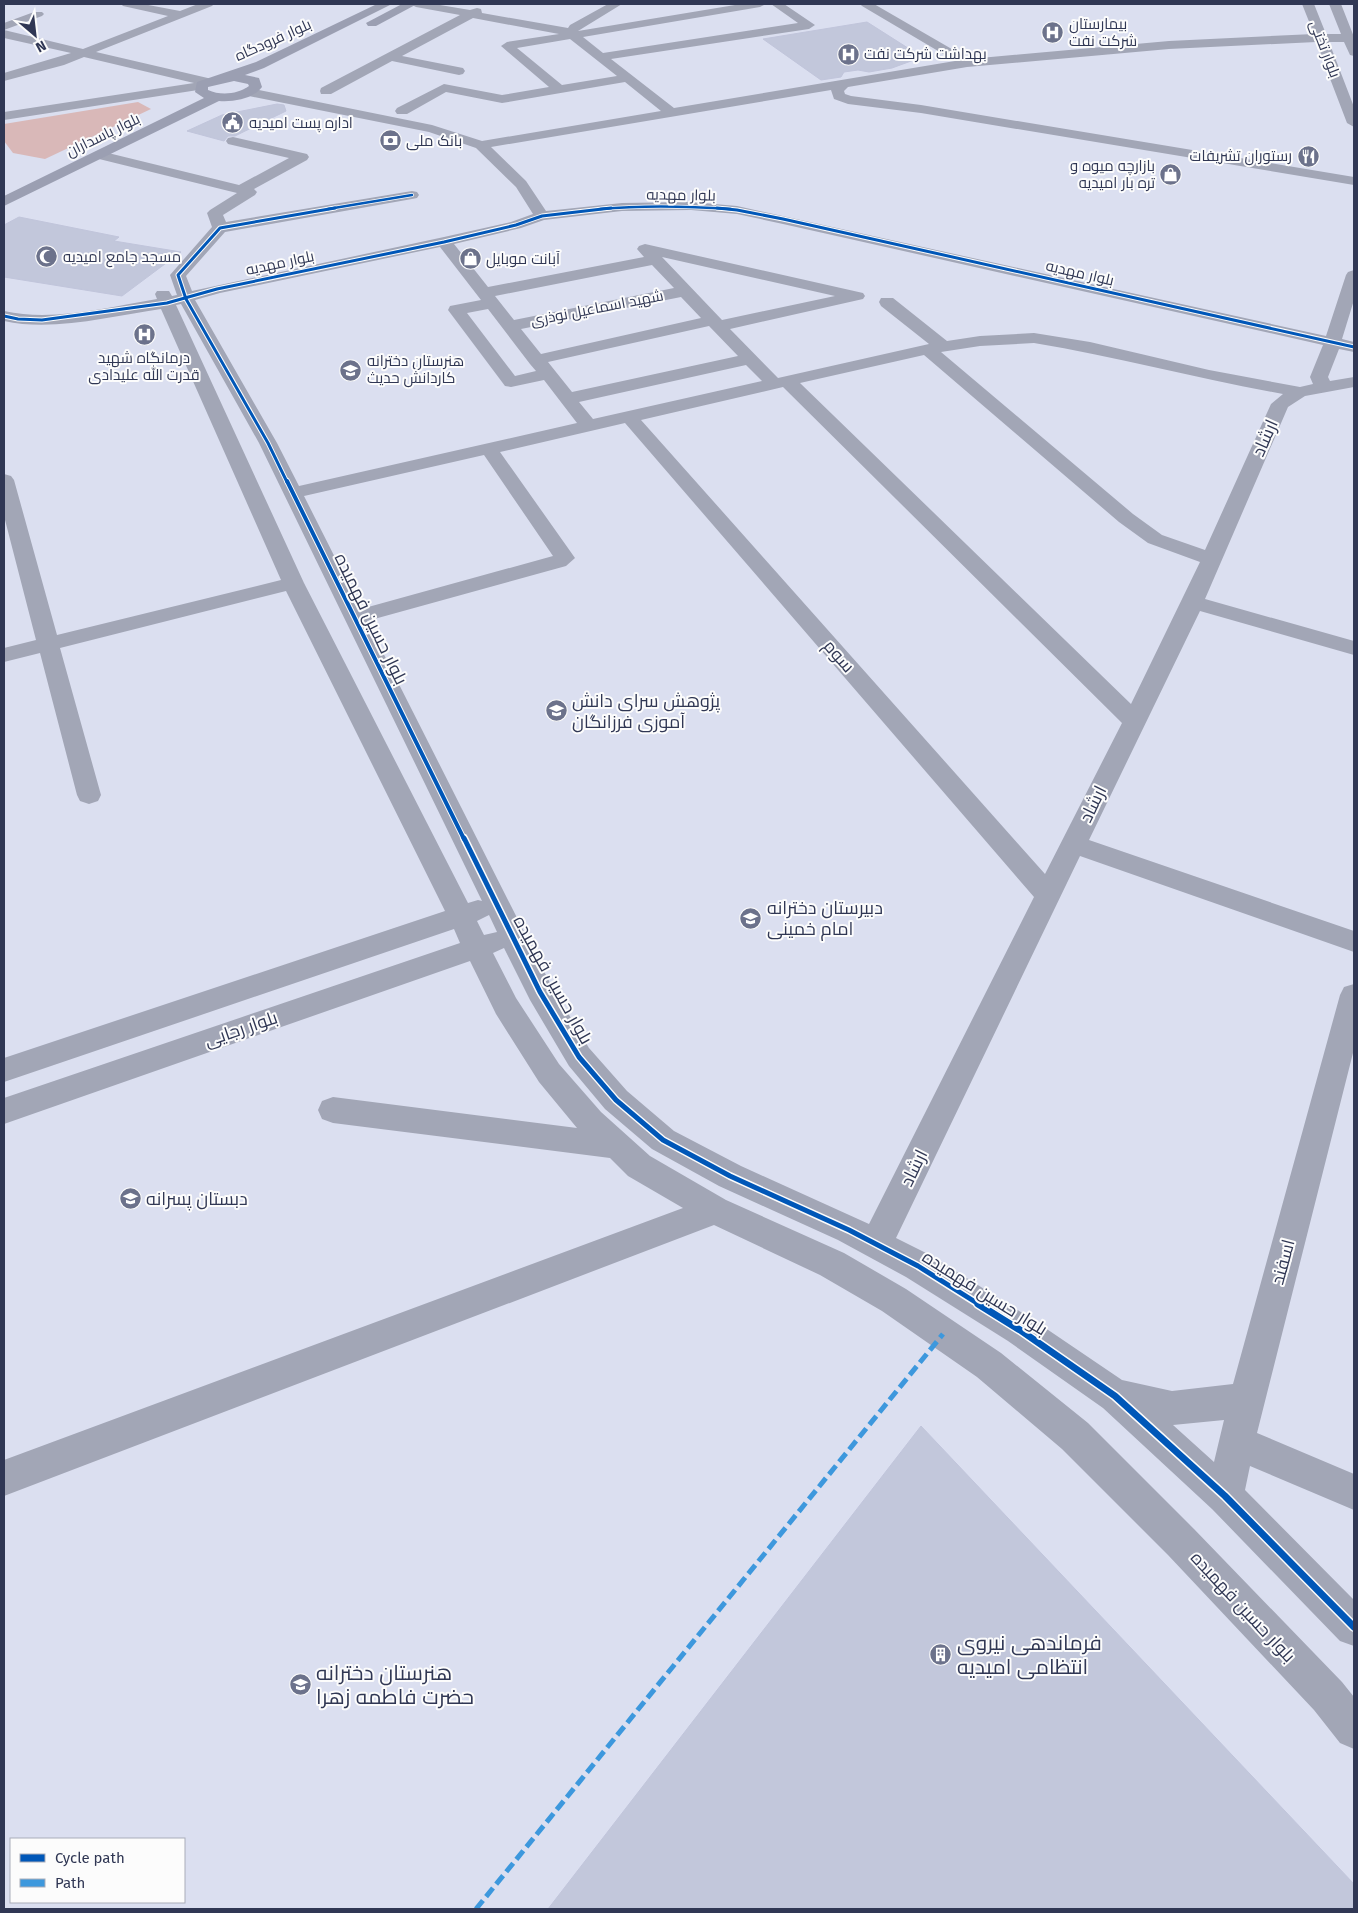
<svg xmlns="http://www.w3.org/2000/svg" width="1358" height="1913" viewBox="0 0 1358 1913" font-family="'Fira Sans',Cairo,sans-serif">
<style>
.green{fill:#d9b8b8}
.building{fill:#c2c7db;stroke:#c1c5db}
.lines{fill:none;stroke-linecap:round;stroke-linejoin:round}
.minor{fill:#a2a6b6;fill-rule:evenodd}
.major{fill:#9b9fb2;fill-rule:evenodd}
.quiet{stroke:#3d98dd;stroke-width:5;stroke-dasharray:11 5;stroke-linecap:butt}
.cycleway-far4-casing{stroke:#fcfcfc;stroke-width:4}
.cycleway-far3-casing{stroke:#fcfcfc;stroke-width:5}
.cycleway-far2-casing{stroke:#fcfcfc;stroke-width:6}
.cycleway-far1-casing{stroke:#fcfcfc;stroke-width:8}
.cycleway-casing{stroke:#fcfcfc;stroke-width:10}
.cycleway-far4{stroke:#0057b8;stroke-width:2.5}
.cycleway-far3{stroke:#0057b8;stroke-width:3}
.cycleway-far2{stroke:#0057b8;stroke-width:4}
.cycleway-far1{stroke:#0057b8;stroke-width:5}
.cycleway{stroke:#0057b8;stroke-width:7}
.labels{text-anchor:middle;dominant-baseline:central;stroke-width:4;stroke-linejoin:round;paint-order:stroke}
.far-poi-label{font-size:15px;fill:#303754;stroke:#fcfcfc;text-anchor:start}
.far-street-label{font-size:15px;fill:#303754;stroke:#fcfcfc}
.street-label{font-size:18px;fill:#303754;stroke:#fcfcfc}
.poi-label{font-size:18px;fill:#303754;stroke:#fcfcfc;text-anchor:start}
.near-poi-label{font-size:21px;fill:#303754;stroke:#fcfcfc;text-anchor:start}
</style>
<rect width="100%" height="100%" fill="#dbdff0"/>
<!-- green -->
<path class="green" d="M138,102L151,109L45,159L13,153L4,141V124Z"/>
<!-- building -->
<g class="building">
<path d="M867,22L922,57L892,68L869,72L858,70L844,72L841,77L821,80L763,39Z"/>
<path d="M277,104L284,105L286,111L235,136H228L224,141L187,131L222,115Z"/>
<path d="M19,217L119,237L114,241L181,252L122,296L4,277V225Z"/>
<path d="M921,1426L1354,1884V1909H548Z"/>
</g>
<g class="lines">
<!-- minor -->
<g class="minor">
<path d="M121,4H143L180,11L198,4H214L212,6L96,52L212,79L213,82L212,85H204L203,89L198,90L4,120V112L194,83L84,57L64,65L4,81V73L71,53L4,38V23L34,12H42L44,14L42,16L4,30L83,49L168,16L123,6Z"/>
<path d="M410,4H434L470,10L477,8L481,9L482,13L568,28L570,25L608,4H622L578,31L741,4H766L760,7L583,37L603,53L798,23L771,4H784L815,25L809,29L611,59L674,108L955,61L862,6L860,4H874L969,59L1169,41L1314,34L1302,4H1314L1326,34H1341L1329,4H1341L1354,37V56L1350,55L1344,42H1329L1354,107V127L1347,123L1316,42L1169,49L967,67L848,87L844,91L845,94L851,96L921,105L1354,177V185L921,113L848,104L834,99L831,90L491,147L526,181L546,211L622,203L691,202L737,206L1326,336L1346,275L1348,272L1354,270V300L1342,339L1354,342V352L1339,349L1328,377L1330,381L1354,377V387L1305,396L1288,407L1205,599L1354,641V655L1200,611L1089,840L1354,931V952L1080,856L896,1238L930,1255L1032,1319L1122,1380L1172,1391L1233,1384L1340,995L1344,987L1354,984V1049L1257,1433L1354,1474V1510L1250,1466L1245,1490L1354,1600V1646L1340,1641L1212,1509L1103,1408L1008,1341L906,1277L838,1240L719,1186L652,1149L605,1109L569,1066L530,1000L504,948L493,953L516,998L559,1064L601,1112L650,1156L726,1200L844,1253L906,1289L1001,1353L1088,1423L1194,1529L1342,1682L1354,1697V1749L1340,1743L1314,1710L1168,1555L1062,1449L977,1377L882,1311L820,1275L714,1225L4,1496V1460L683,1208L628,1176L610,1158L333,1123L322,1119L318,1110L322,1101L333,1097L577,1128L539,1082L496,1014L470,961L4,1124V1098L460,943L454,929L4,1082V1058L445,911L286,591L60,648L101,795L98,801L89,804L80,801L77,795L40,653L4,662V648L36,640L4,516V474L11,476L14,480L57,635L281,580L161,309C112,316 53,332 4,321V311C54,322 108,307 157,299L155,294L157,291H169L172,296L177,295L170,275L212,227L207,213L210,210L237,193L95,158L93,155L95,152L100,151L239,185L289,158L228,144L226,141L228,138L233,137L307,154L309,157L307,160L254,189L257,192L255,195L223,215L226,222L412,191L417,192L419,195L417,198L412,199L225,232L186,276L192,291L444,237L511,222L533,214L516,187L476,148L429,132L244,95L243,92L244,89L249,88L432,125L482,141L661,111L625,82L502,103L446,92L407,114H397L395,111L397,108L444,84L502,95L549,87L501,46L507,42L559,34L473,18L402,56L463,68L465,71L463,74L459,75L392,61L331,94H321L320,91L321,88L460,15L416,7ZM570,39L617,76L562,85L517,48ZM691,210L737,214L783,224L1323,345L1310,377L1313,384L1300,387L1209,370L1090,342L1034,333L980,336L947,341L893,298H881L879,302L881,306L929,344L778,378L730,329L863,299L865,296L863,293L645,244L639,246L637,249L644,257L488,287L454,244L521,228L544,220L622,211ZM440,247L481,300L450,306L448,310L505,386L511,387L544,380L577,423L299,486L277,443L195,300L220,293ZM662,257L835,296L722,320ZM652,265L674,288L514,320L495,296ZM681,297L701,318L541,354L521,329ZM181,304L259,443L482,901L478,900L468,903L304,583L176,305ZM488,309L530,364L536,371L515,376L467,313ZM709,326L738,356L572,392L548,362ZM1034,343C1118,357 1200,379 1283,394L1271,404L1205,550L1162,535L1133,514L941,352L980,346ZM924,355L1119,522L1148,543L1200,562L1131,704L800,383ZM746,365L762,381L593,419L579,402ZM783,387L1122,723L1045,874L641,420ZM625,423L1034,897L869,1224L741,1166L674,1131L627,1091L589,1048L551,985L367,621L566,566L575,558L500,452ZM484,455L553,556L361,609L304,496ZM489,915L497,932L484,935L477,921ZM1224,1420L1214,1462L1173,1425Z"/>
</g>
<!-- major -->
<g class="major">
<path d="M377,4H392L264,68L245,75L259,78L262,87C253,99 234,102 219,101L4,206V196L204,98L195,92L197,82L256,62ZM234,81L248,84L249,86C238,94 221,96 208,90V87Z"/>
<path d="M402,4H417L376,26H368L366,23Z"/>
</g>
<!-- quiet -->
<path class="quiet" d="M476,1909L943,1334"/>
<defs>
<g id="cycleway-far4">
<path d="M328,209L412,195"/>
<path d="M600,209C644,205 687,206 731,209"/>
</g>
<g id="cycleway-far3">
<path d="M717,208L737,210L783,219L1354,347"/>
<path d="M4,316L18,319L42,320L167,303L217,289L444,242L516,225L542,216L611,208"/>
<path d="M287,482L268,443L186,299L178,275L220,228L335,208"/>
</g>
<path id="cycleway-far2" d="M287,481L464,839"/>
<path id="cycleway-far1" d="M464,838L540,992L579,1057L616,1100L663,1140L730,1176L849,1230L918,1266L980,1305"/>
<path id="cycleway" d="M978,1304L1020,1330L1115,1396L1225,1496L1354,1627"/>
</defs>
<!-- cycleway-far4 casing -->
<use href="#cycleway-far4" class="cycleway-far4-casing"/>
<!-- cycleway-far3 casing -->
<use href="#cycleway-far3" class="cycleway-far3-casing"/>
<!-- cycleway-far2 casing -->
<use href="#cycleway-far2" class="cycleway-far2-casing"/>
<!-- cycleway-far1 casing -->
<use href="#cycleway-far1" class="cycleway-far1-casing"/>
<!-- cycleway casing -->
<use href="#cycleway" class="cycleway-casing"/>
<!-- cycleway-far4 -->
<use href="#cycleway-far4" class="cycleway-far4"/>
<!-- cycleway-far3 -->
<use href="#cycleway-far3" class="cycleway-far3"/>
<!-- cycleway-far2 -->
<use href="#cycleway-far2" class="cycleway-far2"/>
<!-- cycleway-far1 -->
<use href="#cycleway-far1" class="cycleway-far1"/>
<!-- cycleway -->
<use href="#cycleway" class="cycleway"/>
</g>
<!-- icons -->
<defs>
<symbol id="hospital-disc" viewBox="-11 -11 22 22"><circle r="9.5" fill="#6c728b" stroke="#fcfcfc"/><path d="M-5-5h3v3.5h4V-5h3V5h-3V1.5h-4V5h-3Z" fill="#fff"/></symbol>
<symbol id="civic-disc" viewBox="-11 -11 22 22"><circle r="9.5" fill="#6c728b" stroke="#fcfcfc"/><path d="M-.6-6.5H3V-4.5H.6V-3L4-1V1h2V6H-6V1h2V-1L-.6-3ZM-1.2 2.5V6h2.4V2.5Z" fill="#fff"/></symbol>
<symbol id="bank-disc" viewBox="-11 -11 22 22"><circle r="9.5" fill="#6c728b" stroke="#fcfcfc"/><path d="M-6-4H6V4H-6ZM0-2.3a2.3 2.3 0 1 0 0 4.6a2.3 2.3 0 1 0 0-4.6Z" fill="#fff"/></symbol>
<symbol id="restaurant-disc" viewBox="-11 -11 22 22"><circle r="9.5" fill="#6c728b" stroke="#fcfcfc"/><path d="M-5-6h1v4h1v-4h1v4h1v-4h1v5L-1.5 .5V6h-2V.5L-5-1ZM5-6V6H3V1.5H1.5Q1.5-4 5-6Z" fill="#fff"/></symbol>
<symbol id="shop-disc" viewBox="-11 -11 22 22"><circle r="9.5" fill="#6c728b" stroke="#fcfcfc"/><path d="M-5-2.5h2.3a2.7 3.5 0 0 1 5.4 0H5L5.5 6h-11ZM-1.5-2.5h3a1.5 2.3 0 0 0-3 0Z" fill="#fff"/></symbol>
<symbol id="mosque-disc" viewBox="-11 -11 22 22"><circle r="9.5" fill="#6c728b" stroke="#fcfcfc"/><path d="M3.5-4.9A6 6 0 1 0 3.5 4.9A5 5 0 1 1 3.5-4.9Z" fill="#fff"/></symbol>
<symbol id="school-disc" viewBox="-11 -11 22 22"><circle r="9.5" fill="#6c728b" stroke="#fcfcfc"/><path d="M0-5L7-2L0 1L-7-2ZM-4 1L0 2.5L4 1V4Q0 6-4 4Z" fill="#fff"/></symbol>
<symbol id="building-disc" viewBox="-11 -11 22 22"><circle r="9.5" fill="#6c728b" stroke="#fcfcfc"/><path d="M-4-6H4V6H1V3H-1V6H-4ZM-2.5-4.3h1.7v1.8h-1.7ZM.8-4.3h1.7v1.8H.8ZM-2.5-1h1.7V.8h-1.7ZM.8-1h1.7V.8H.8Z" fill="#fff"/></symbol>
</defs>
<g fill-rule="evenodd">
<use href="#hospital-disc" x="1040" y="20" width="25" height="25"/>
<use href="#hospital-disc" x="836" y="42" width="25" height="25"/>
<use href="#civic-disc" x="220" y="110" width="25" height="25"/>
<use href="#bank-disc" x="378" y="128" width="25" height="25"/>
<use href="#restaurant-disc" x="1296" y="144" width="25" height="25"/>
<use href="#shop-disc" x="1158" y="162" width="25" height="25"/>
<use href="#mosque-disc" x="34" y="244" width="25" height="25"/>
<use href="#shop-disc" x="458" y="246" width="25" height="25"/>
<use href="#hospital-disc" x="132" y="322" width="25" height="25"/>
<use href="#school-disc" x="338" y="358" width="25" height="25"/>
<use href="#school-disc" x="544" y="698" width="25" height="25"/>
<use href="#school-disc" x="738" y="906" width="25" height="25"/>
<use href="#school-disc" x="118" y="1186" width="25" height="25"/>
<use href="#building-disc" x="928" y="1642" width="25" height="25"/>
<use href="#school-disc" x="288" y="1672" width="25" height="25"/>
</g>
<g class="labels">
<!-- far-poi labels -->
<g class="far-poi-label">
<text x="1069" y="24">بیمارستان<tspan x="1069" dy="17">شرکت نفت</tspan></text>
<text x="864" y="54">بهداشت شرکت نفت</text>
<text x="249" y="123">اداره پست امیدیه</text>
<text x="406" y="141">بانک ملی</text>
<text x="1292" y="156" text-anchor="end">رستوران تشریفات</text>
<text x="1155" y="166" text-anchor="end">بازارچه میوه و<tspan x="1155" dy="17">تره بار امیدیه</tspan></text>
<text x="63" y="257">مسجد جامع امیدیه</text>
<text x="486" y="259">آبانت موبایل</text>
<text x="144" y="358" text-anchor="middle">درمانگاه شهید<tspan x="144" dy="17">قدرت الله علیدادی</tspan></text>
<text x="367" y="361">هنرستان دخترانه<tspan x="367" dy="17">کاردانش حدیث</tspan></text>
</g>
<!-- far-street labels -->
<g class="far-street-label">
<text transform="translate(273 40) rotate(-24)">بلوار فرودگاه</text>
<text transform="translate(1325 49) rotate(69)">بلوار تختی</text>
<text transform="translate(103 135) rotate(-26)">بلوار پاسداران</text>
<text transform="translate(681 195) rotate(1)">بلوار مهدیه</text>
<text transform="translate(280 263) rotate(-12)">بلوار مهدیه</text>
<text transform="translate(1080 273) rotate(13)">بلوار مهدیه</text>
<text transform="translate(597 308) rotate(-11)">شهید اسماعیل نوذری</text>
</g>
<!-- street labels -->
<g class="street-label">
<text transform="translate(1265 438) rotate(-66)">ارشاد</text>
<text transform="translate(371 619) rotate(64)">بلوار حسین فهمیده</text>
<text transform="translate(839 656) rotate(49)">سوم</text>
<text transform="translate(1093 804) rotate(-64)">ارشاد</text>
<text transform="translate(553 980) rotate(61)">بلوار حسین فهمیده</text>
<text transform="translate(241 1029) rotate(-19)">بلوار رجایی</text>
<text transform="translate(914 1168) rotate(-64)">ارشاد</text>
<text transform="translate(1283 1262) rotate(-75)">اسفند</text>
<text transform="translate(985 1293) rotate(32)">بلوار حسین فهمیده</text>
<text transform="translate(1243 1607) rotate(47)">بلوار حسین فهمیده</text>
</g>
<!-- poi labels -->
<g class="poi-label">
<text x="572" y="701">پژوهش سرای دانش<tspan x="572" dy="21">آموزی فرزانگان</tspan></text>
<text x="767" y="908">دبیرستان دخترانه<tspan x="767" dy="21">امام خمینی</tspan></text>
<text x="146" y="1199">دبستان پسرانه</text>
</g>
<!-- near-poi labels -->
<g class="near-poi-label">
<text x="957" y="1643">فرماندهی نیروی<tspan x="957" dy="24">انتظامی امیدیه</tspan></text>
<text x="316" y="1673">هنرستان دخترانه<tspan x="316" dy="24">حضرت فاطمه زهرا</tspan></text>
</g>
</g>
<!-- border -->
<rect width="1358" height="1913" fill="none" stroke="#303754" stroke-width="10"/>
<!-- legend -->
<rect x="10" y="1838" width="175" height="65" fill="#fcfcfc" stroke="#aaadb9"/>
<rect x="20" y="1854" width="25" height="8" fill="#0057b8" stroke="#aaadb9"/>
<text x="55" y="1863" font-size="15" fill="#303754">Cycle path</text>
<rect x="20" y="1879" width="25" height="8" fill="#3d98dd" stroke="#aaadb9"/>
<text x="55" y="1888" font-size="15" fill="#303754">Path</text>
<!-- north arrow -->
<g transform="translate(35 35) rotate(152)" stroke="#fcfcfc" stroke-width="4" paint-order="stroke">
<path d="M0-4L9 19L0 12L-9 19Z" fill="#303754"/>
<text y="-8" font-size="14" font-weight="bold" text-anchor="middle" fill="#303754">N</text>
</g>
</svg>
